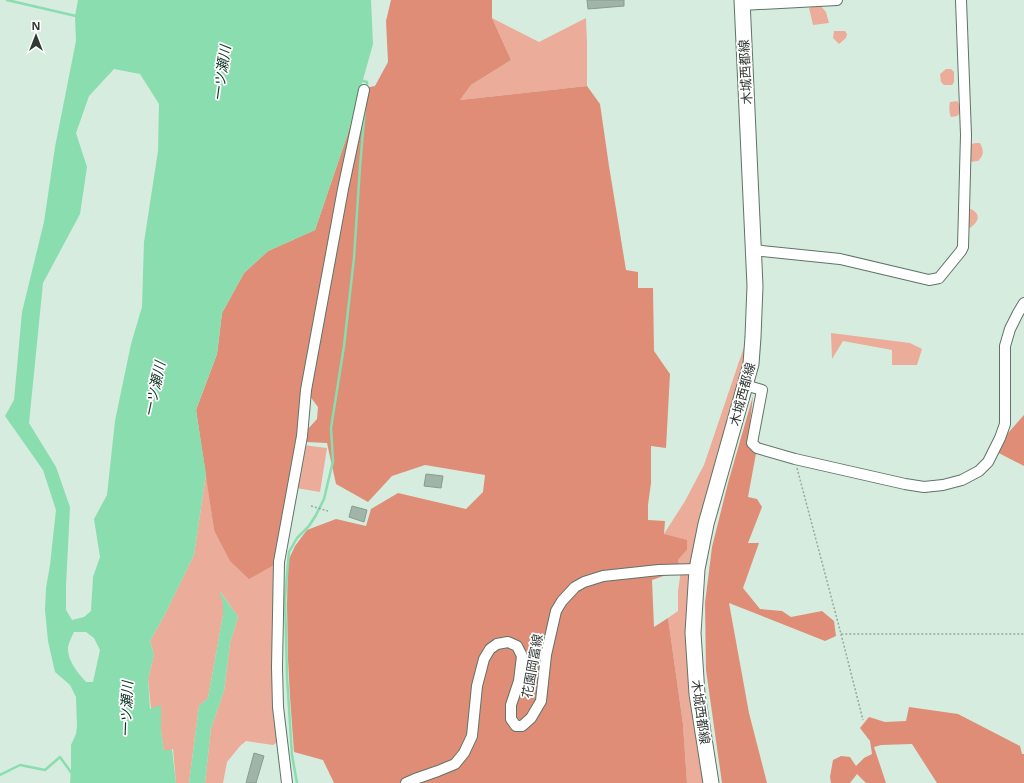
<svg xmlns="http://www.w3.org/2000/svg" width="1024" height="783" viewBox="0 0 1024 783" font-family="'Open Sans','Noto Sans JP',sans-serif">
<style>
.green{fill:#ebac9a}
.forest{fill:#df8d76}
.water{fill:#89ddae;fill-rule:evenodd}
.lines{fill:none;stroke-linecap:round;stroke-linejoin:round}
.stream{stroke:#89ddae;stroke-width:2.5}
.building{fill:#a0b5a8;stroke:#879b8f}
.minor-casing{stroke:#607367;stroke-width:12}
.secondary-casing{stroke:#607367;stroke-width:17}
.path{stroke:#98a89e;stroke-width:1.5;stroke-dasharray:2 2;stroke-linecap:butt}
.minor{stroke:#fff;stroke-width:10}
.secondary{stroke:#fff;stroke-width:15}
.labels{text-anchor:middle;dominant-baseline:central;stroke-width:3.5;stroke-linejoin:round;paint-order:stroke}
.street-label{font-size:13px;fill:#323a35;stroke:#fff}
.water-label{font-size:14px;font-style:italic;fill:#0e3321;stroke:#fff}
</style>
<rect width="100%" height="100%" fill="#d6ecdf"/>
<!-- green -->
<g class="green">
<path d="M820,5L826,12L829,23L813,25L809,8Z"/>
<path d="M492,18L539,42L586,18L587,43V86L460,100L471,85L511,60Z"/>
<path d="M834,31H845L847,34L846,38L839,44L833,38Z"/>
<path d="M946,69H951L954,72V82L952,85H944L941,82L940,74Z"/>
<path d="M957,101L959,104V114L957,116L951,117C949,113 949,106 950,102Z"/>
<path d="M976,143H980C984,151 984,155 978,161L970,162L968,149L971,144Z"/>
<path d="M971,209C983,215 977,224 968,229V210Z"/>
<path d="M831,333L910,343L922,349L917,365H892V350L843,341L832,359Z"/>
<path d="M746,341L745,357L742,373L686,636C686,685 696,735 705,783H687L683,724L668,618L678,611V591L681,570L678,560L687,550L664,534L685,501L704,465Z"/>
<path d="M303,445L327,448L320,492L296,488Z"/>
<path d="M206,474L214,530L279,562L281,740L273,745L246,741L240,746L227,762L223,783H205L211,728L224,691L230,643L238,617L220,591L223,603V615L208,698L199,706L189,783H176L173,749L164,752L161,731L160,706L151,709L148,679L154,655L150,641L164,616L194,555Z"/>
</g>
<!-- forest -->
<g class="forest">
<path d="M391,0H492V18L511,60L471,85L460,100L587,86L600,104L609,166L626,270L638,272V288H653L654,351L670,374L666,448L651,446V483L648,505V520L665,521L664,534L687,540V550L678,560L681,570L652,580L654,627L668,618L683,724L687,783H334L323,760L294,752L290,697L288,659L287,604L288,561L295,546L307,530L336,519L366,526L371,509L398,493L466,509L483,492L485,475L425,465L392,476L368,502L336,484L327,443L306,442L307,430L317,419L318,407L306,391L279,562L249,579L230,561L214,530L196,410L217,354L222,313L244,273L268,251L315,230L348,133L360,89L375,86L388,62L386,21Z"/>
<path d="M753,396L750,423L752,443L757,448L748,497L757,499L762,507L748,543H759L743,588L760,609L782,611L791,617L822,611L834,621L836,636L825,641L729,603L749,713L767,783H722L706,670L705,603L712,547L728,483Z"/>
<path d="M1024,415V466L993,450Z"/>
<path d="M909,707L958,714L1020,746L1022,754H1024V783H937L912,744L881,745L874,747L886,783H866L857,774L850,783H831L830,777L833,760L841,756L850,757L856,766L864,758L872,754L870,741L860,728L869,717L885,722L906,721Z"/>
</g>
<!-- water -->
<g class="water">
<path d="M78,0H371L373,44L348,133L315,230L268,251L244,273L222,313L217,354L196,410L206,474L194,555L164,616L150,641L154,655L148,679L150,709L161,705V731L164,751L172,749L176,783H70L71,769V745L76,734L77,726L76,697L70,685L55,672L48,641L45,610L46,588L50,565L56,510L43,470L5,416L14,400L22,312L44,222L55,147L76,41L75,16ZM114,69L140,74L159,104L158,151L144,242L142,307L131,344L115,421L107,495L94,519L100,557L93,577L91,611L84,617L72,620L66,610V586L70,507L56,467L29,423L43,283L80,214L87,167L76,133L89,96ZM74,632H86L94,638L100,650L93,682H86C78,673 67,661 68,647C69,642 72,636 74,632Z"/>
<path d="M219,590L238,617L230,643L224,691L211,728L205,783H189L199,706L208,698L223,615V603Z"/>
</g>
<g class="lines">
<!-- stream -->
<g class="stream">
<path d="M7,0L76,16"/>
<path d="M360,80L367,82V89"/>
<path d="M0,775L20,765L45,770L60,757L73,775"/>
<path d="M297,783L292,755L287,677L285,598L289,552L297,538L309,526L316,515L324,499L333,461L331,428L344,346L354,258L360,167L365,108"/>
</g>
</g>
<!-- building -->
<g class="building">
<path d="M587,0H624V6L588,9Z"/>
<path d="M426,474L443,476L441,488L424,486Z"/>
<path d="M352,506L367,510L364,522L349,517Z"/>
<path d="M254,753L264,756L256,783H246Z"/>
</g>
<g class="lines">
<defs>
<g id="minor">
<path d="M742,5L837,0"/>
<path d="M753,250L840,259L929,280L939,278L961,251L963,247L966,135L961,0"/>
<path d="M745,385L762,390L752,443L757,448L795,459L905,484L924,487L943,485L962,480L979,471L988,462L1000,438L1005,424V346L1010,329L1018,313L1024,303"/>
<path d="M287,783L278,707L277,667L279,562L296,469L302,436L306,390L343,189L364,90"/>
<path d="M406,783L415,779L438,771L455,764L464,753L472,736L477,686L484,659L490,649L497,644L508,642L517,646L522,656L519,681L511,705V719L516,726H522L531,718L541,701L546,655L556,611L562,601L575,587L584,582L603,576L659,570L697,569"/>
</g>
<path id="secondary" d="M711,783L697,694L693,633L697,569L706,524L751,364L753,337L755,286L742,0"/>
</defs>
<!-- minor casing -->
<use href="#minor" class="minor-casing"/>
<!-- secondary casing -->
<use href="#secondary" class="secondary-casing"/>
<!-- path -->
<g class="path">
<path d="M797,468L841,634H1024"/>
<path d="M311,506L328,511"/>
<path d="M841,634L863,720"/>
</g>
<!-- minor -->
<use href="#minor" class="minor"/>
<!-- secondary -->
<use href="#secondary" class="secondary"/>
</g>
<g class="labels">
<!-- street labels -->
<g class="street-label">
<text transform="translate(745 72) rotate(-93)">木城西都線</text>
<text transform="translate(742 394) rotate(-75)">木城西都線</text>
<text transform="translate(532 666) rotate(-80)">花園岡富線</text>
<text transform="translate(701 712) rotate(82)">木城西都線</text>
</g>
<!-- water labels -->
<g class="water-label">
<text transform="translate(221 73) rotate(-82)">一ツ瀬川</text>
<text transform="translate(154 389) rotate(-78)">一ツ瀬川</text>
<text transform="translate(126 709) rotate(-88)">一ツ瀬川</text>
</g>
</g>
<!-- north arrow -->
<g transform="translate(36 36)" stroke="#ffffff" stroke-width="3" paint-order="stroke">
<path d="M0-3L7 15L0 10L-7 15Z" fill="#323a35"/>
<text y="-6" font-size="11" font-weight="bold" text-anchor="middle" fill="#323a35">N</text>
</g>
</svg>
